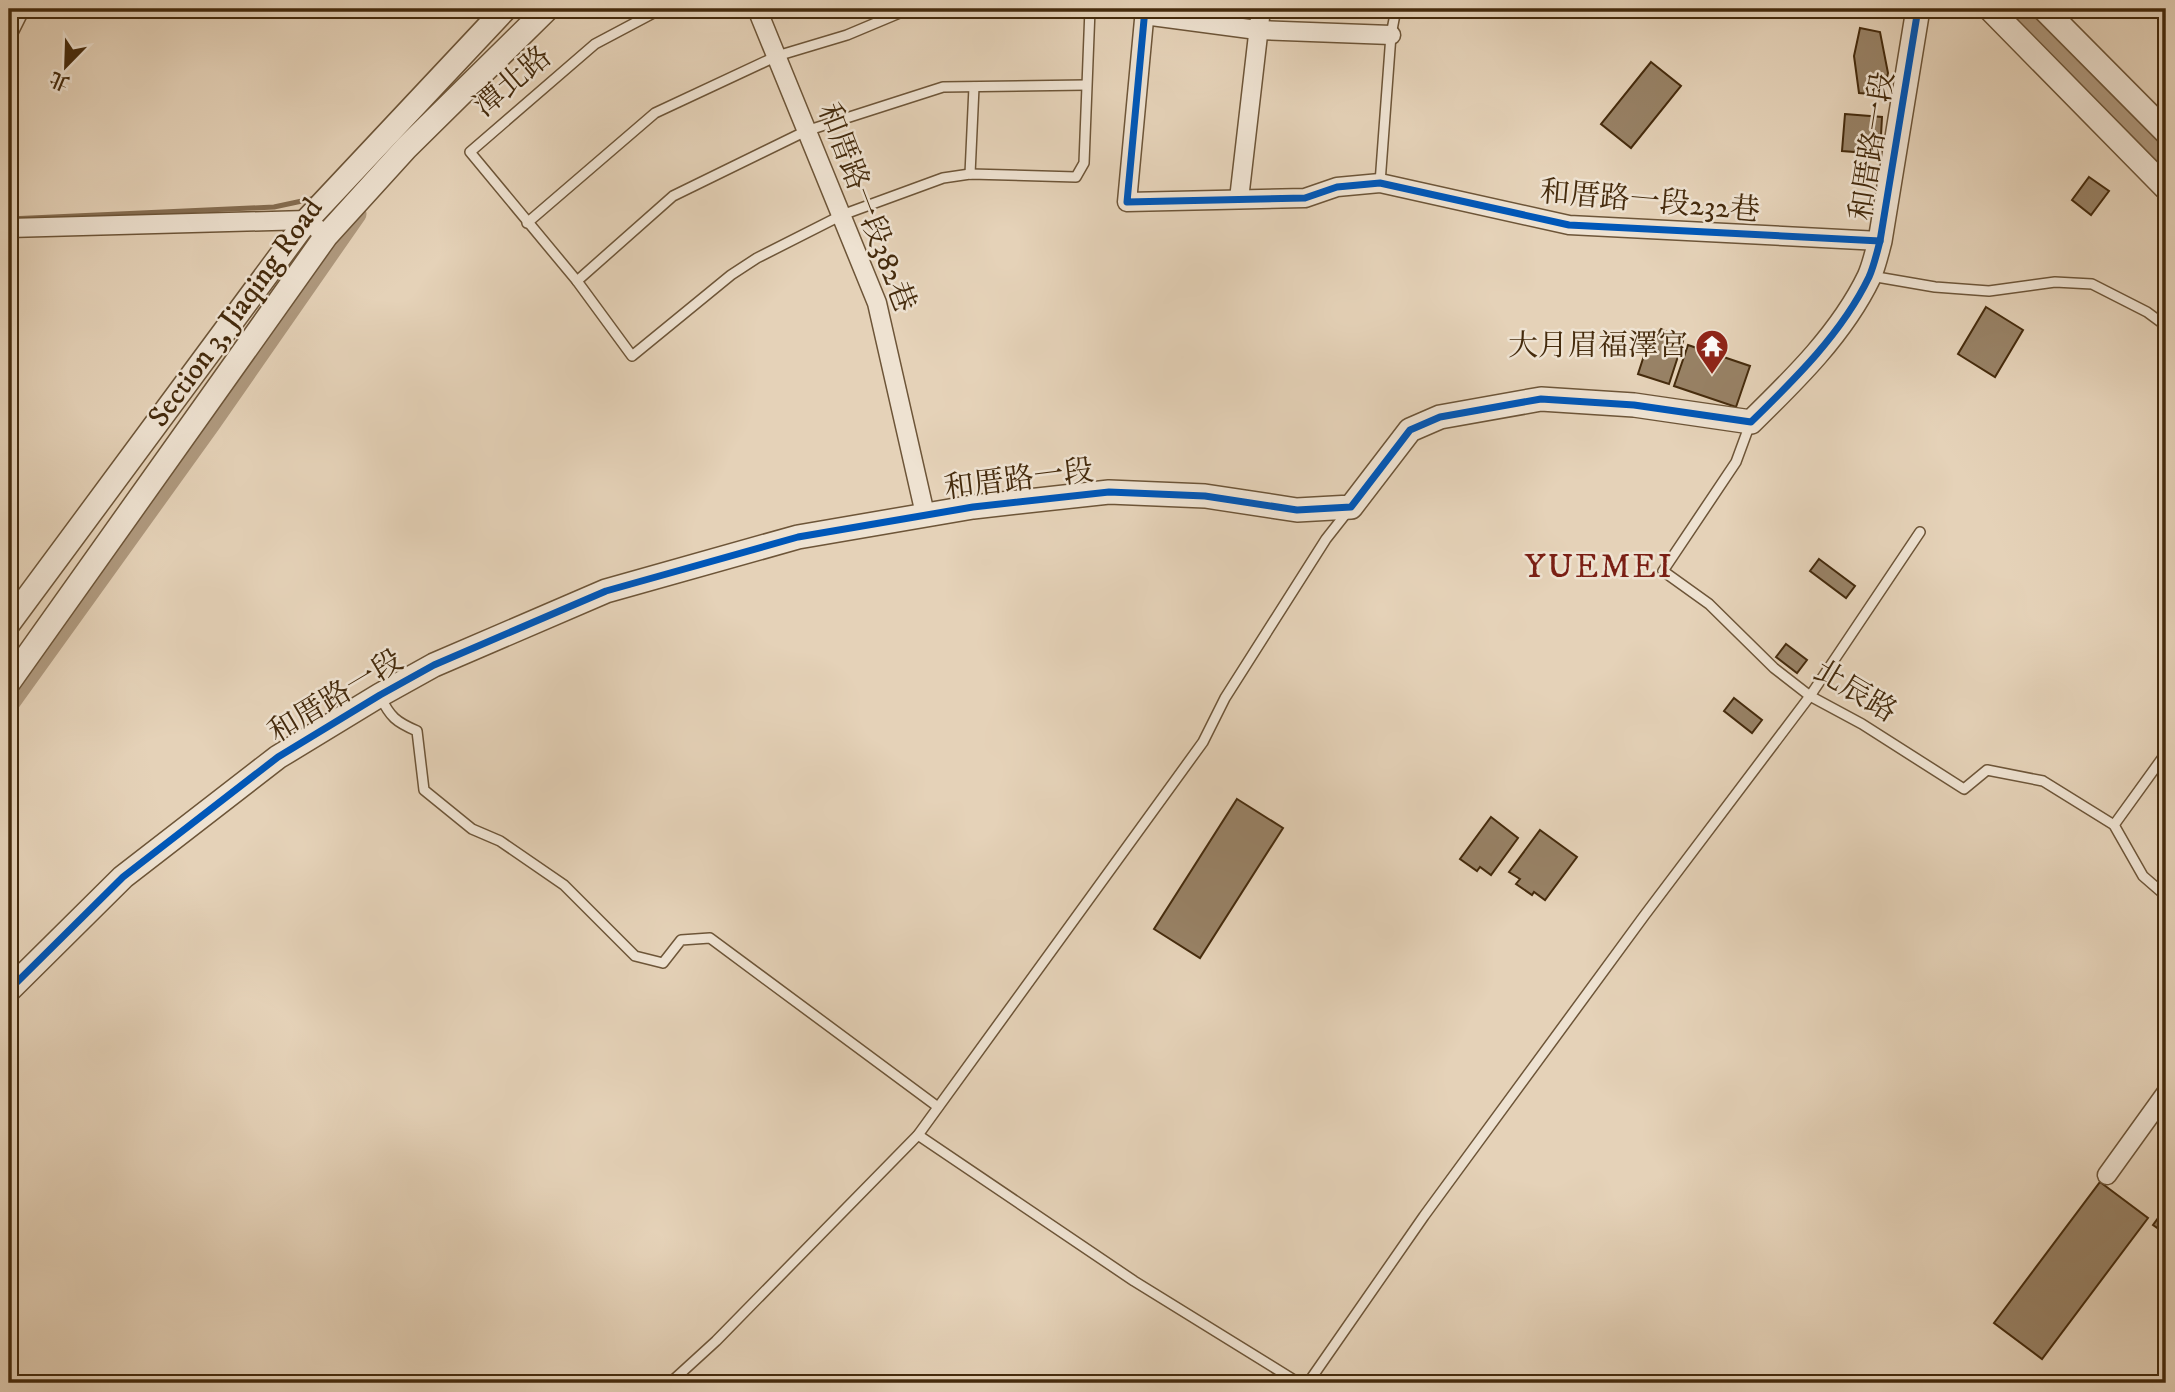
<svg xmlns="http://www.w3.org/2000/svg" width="2175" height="1392" viewBox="0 0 2175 1392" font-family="'IM FELL DW Pica','Noto Serif TC',serif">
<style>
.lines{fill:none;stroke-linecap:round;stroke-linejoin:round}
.stream{stroke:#856d51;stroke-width:5}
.canal{stroke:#af997e;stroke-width:19}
.river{stroke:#af997e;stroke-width:32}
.building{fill:#988266;stroke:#452b0d;stroke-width:2}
.service-casing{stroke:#6d5538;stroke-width:12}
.minor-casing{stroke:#6d5538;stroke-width:21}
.tertiary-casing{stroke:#6d5538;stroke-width:26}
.service{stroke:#eee2d1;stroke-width:9}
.minor{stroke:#eee2d1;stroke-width:18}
.tertiary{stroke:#eee2d1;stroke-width:23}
.cycleway-casing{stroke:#eee2d1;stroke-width:11}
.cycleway{stroke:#0057b8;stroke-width:7}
.labels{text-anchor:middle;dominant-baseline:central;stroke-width:5;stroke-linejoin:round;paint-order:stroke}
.street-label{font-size:30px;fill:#452b0d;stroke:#eee2d1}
.poi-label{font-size:30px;fill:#452b0d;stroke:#eee2d1;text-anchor:end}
.quarter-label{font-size:33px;letter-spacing:2px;fill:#7a1f14;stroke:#eee2d1}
</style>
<rect width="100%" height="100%" fill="#e5d2b8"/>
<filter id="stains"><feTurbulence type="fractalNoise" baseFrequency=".00286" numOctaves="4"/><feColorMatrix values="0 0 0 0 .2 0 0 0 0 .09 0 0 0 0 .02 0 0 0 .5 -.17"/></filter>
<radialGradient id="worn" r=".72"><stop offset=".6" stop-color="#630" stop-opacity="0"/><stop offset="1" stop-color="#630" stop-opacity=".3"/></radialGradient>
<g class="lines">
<!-- stream -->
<path class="stream" d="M9,219L274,207L316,198"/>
<!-- canal -->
<path class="canal" d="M9,705L211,424L357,214"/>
<!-- river -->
<path class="river" d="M2013,9L2166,156"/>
</g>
<!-- building -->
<g class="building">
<path d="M1860,28L1880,32L1888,73L1883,95L1859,93L1854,56Z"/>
<path d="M1651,62L1681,86L1631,148L1601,124Z"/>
<path d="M1845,114L1882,117L1880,154L1842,151Z"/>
<path d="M2089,177L2109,191L2091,215L2072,200Z"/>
<path d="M1986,307L2023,330L1995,377L1958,354Z"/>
<path d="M1661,329L1683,341L1669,384L1638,374L1650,337L1657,335Z"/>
<path d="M1688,345L1750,366L1736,407L1674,386Z"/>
<path d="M1819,559L1855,586L1846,598L1810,571Z"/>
<path d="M1786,644L1807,660L1797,673L1776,657Z"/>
<path d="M1734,698L1762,720L1752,733L1724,711Z"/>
<path d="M1237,799L1283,828L1200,958L1154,929Z"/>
<path d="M1491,817L1518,838L1491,875L1480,867L1477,871L1460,859Z"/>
<path d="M1540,830L1577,857L1545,900L1534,892L1532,895L1516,884L1520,879L1509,872Z"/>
<path d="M2100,1182L2148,1218L2042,1359L1994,1323Z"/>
<path d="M2166,1207V1234L2153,1225Z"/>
</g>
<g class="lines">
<defs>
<g id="service">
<path d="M661,9L595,44L470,152L577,281L632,356L731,275L757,258L842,215L943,178L970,174L1076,177L1084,163L1090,9"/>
<path d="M9,41L25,9"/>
<path d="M970,174L974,87"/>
<path d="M1380,183L1391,35L1396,9"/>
<path d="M527,223L655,113L777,56L847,35L909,9"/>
<path d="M1871,276L1935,287L1989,291L2055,282L2092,284L2147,312L2166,326"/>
<path d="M577,281L673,196L806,131L943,87L1086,85"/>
<path d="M1750,424L1736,462L1663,571L1709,604L1774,668L1810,696L1862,724L1964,789L1987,770L2043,781L2114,825L2143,876L2166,896"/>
<path d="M380,696C390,717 396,722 417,731L424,790L472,829L500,841L564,885L635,956L663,963L681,940L710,938L938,1107"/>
<path d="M2114,825L2166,753"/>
<path d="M918,1135L1134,1281L1299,1383"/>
<path d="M670,1383L716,1341L918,1135L1203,742L1225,698L1326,539L1348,511"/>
<path d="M1308,1383L1424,1216L1644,916L1810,696L1920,532"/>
</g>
<g id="minor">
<path d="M757,9L877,303L925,514"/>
<path d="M1145,9L1127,202L1305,198L1337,187L1380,183L1569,225L1880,241"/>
<path d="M1144,15L1257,30L1391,35"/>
<path d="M1239,199L1261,9"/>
<path d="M9,228L307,220L326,236"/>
<path d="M2107,1175L2166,1093"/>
</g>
<g id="tertiary">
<path d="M1990,9L2166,188"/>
<path d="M2044,9L2166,132"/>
<path d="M9,623L307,220L505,9"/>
<path d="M9,682L326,236L406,148L547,9"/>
<path d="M9,990L123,877L278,757L380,695L434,665L606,591L798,537L973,507L1109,492L1205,496L1297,510L1351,507L1410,430L1440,417L1541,399L1634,405L1751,422C1795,379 1842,333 1869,277C1874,266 1877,252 1880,241L1918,9"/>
</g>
</defs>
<!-- service casing -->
<use href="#service" class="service-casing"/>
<!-- minor casing -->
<use href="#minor" class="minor-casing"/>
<!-- tertiary casing -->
<use href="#tertiary" class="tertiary-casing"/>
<!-- service -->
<use href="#service" class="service"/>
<!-- minor -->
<use href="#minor" class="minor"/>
<!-- tertiary -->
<use href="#tertiary" class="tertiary"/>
<defs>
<g id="cycleway">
<path d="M1145,9L1127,202L1305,198L1337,187L1380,183L1569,225L1880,241"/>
<path d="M9,990L123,877L278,757L380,695L434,665L606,591L798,537L973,507L1109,492L1205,496L1297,510L1351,507L1410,430L1440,417L1541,399L1634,405L1751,422C1795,379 1842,333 1869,277C1874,266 1877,252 1880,241L1918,9"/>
</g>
</defs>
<!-- cycleway casing -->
<use href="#cycleway" class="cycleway-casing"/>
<!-- cycleway -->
<use href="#cycleway" class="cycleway"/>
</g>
<!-- icons -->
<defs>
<symbol id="temple-pin" viewBox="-11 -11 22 30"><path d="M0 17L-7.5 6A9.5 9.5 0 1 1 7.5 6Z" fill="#8f2418" stroke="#eee2d1"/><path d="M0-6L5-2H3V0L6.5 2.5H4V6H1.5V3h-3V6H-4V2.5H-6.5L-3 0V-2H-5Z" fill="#fff"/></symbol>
</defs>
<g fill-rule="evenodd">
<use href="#temple-pin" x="1693" y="327" width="38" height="52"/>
</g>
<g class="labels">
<!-- street labels -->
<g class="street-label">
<text transform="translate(513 82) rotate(-40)">潭北路</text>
<text transform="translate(1873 146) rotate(-81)">和厝路一段</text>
<text transform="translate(1650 202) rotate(5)">和厝路一段232巷</text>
<text transform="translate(866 208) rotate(69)">和厝路一段382巷</text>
<text transform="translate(236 313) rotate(-54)">Section 3, Jiaqing Road</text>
<text transform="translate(1019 480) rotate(-7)">和厝路一段</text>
<text transform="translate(1855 692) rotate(31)">北辰路</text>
<text transform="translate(336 697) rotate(-31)">和厝路一段</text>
</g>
<!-- poi labels -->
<g class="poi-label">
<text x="1688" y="346">大月眉福澤宮</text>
</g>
<!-- quarter labels -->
<g class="quarter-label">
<text x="1599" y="567">YUEMEI</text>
</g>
</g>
<!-- margin -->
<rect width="2175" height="1392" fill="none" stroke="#e5d2b8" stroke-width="35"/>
<rect x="10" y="10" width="2154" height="1371" fill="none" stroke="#452b0d" stroke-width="3.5"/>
<rect x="18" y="18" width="2140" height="1357" fill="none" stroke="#452b0d" stroke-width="2"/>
<!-- north arrow -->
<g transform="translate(66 66) rotate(203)" stroke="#eee2d1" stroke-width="5" paint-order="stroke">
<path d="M0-5L12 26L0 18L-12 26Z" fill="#452b0d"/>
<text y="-10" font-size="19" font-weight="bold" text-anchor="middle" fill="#452b0d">北</text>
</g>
<rect width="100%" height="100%" filter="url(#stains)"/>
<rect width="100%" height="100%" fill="url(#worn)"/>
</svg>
